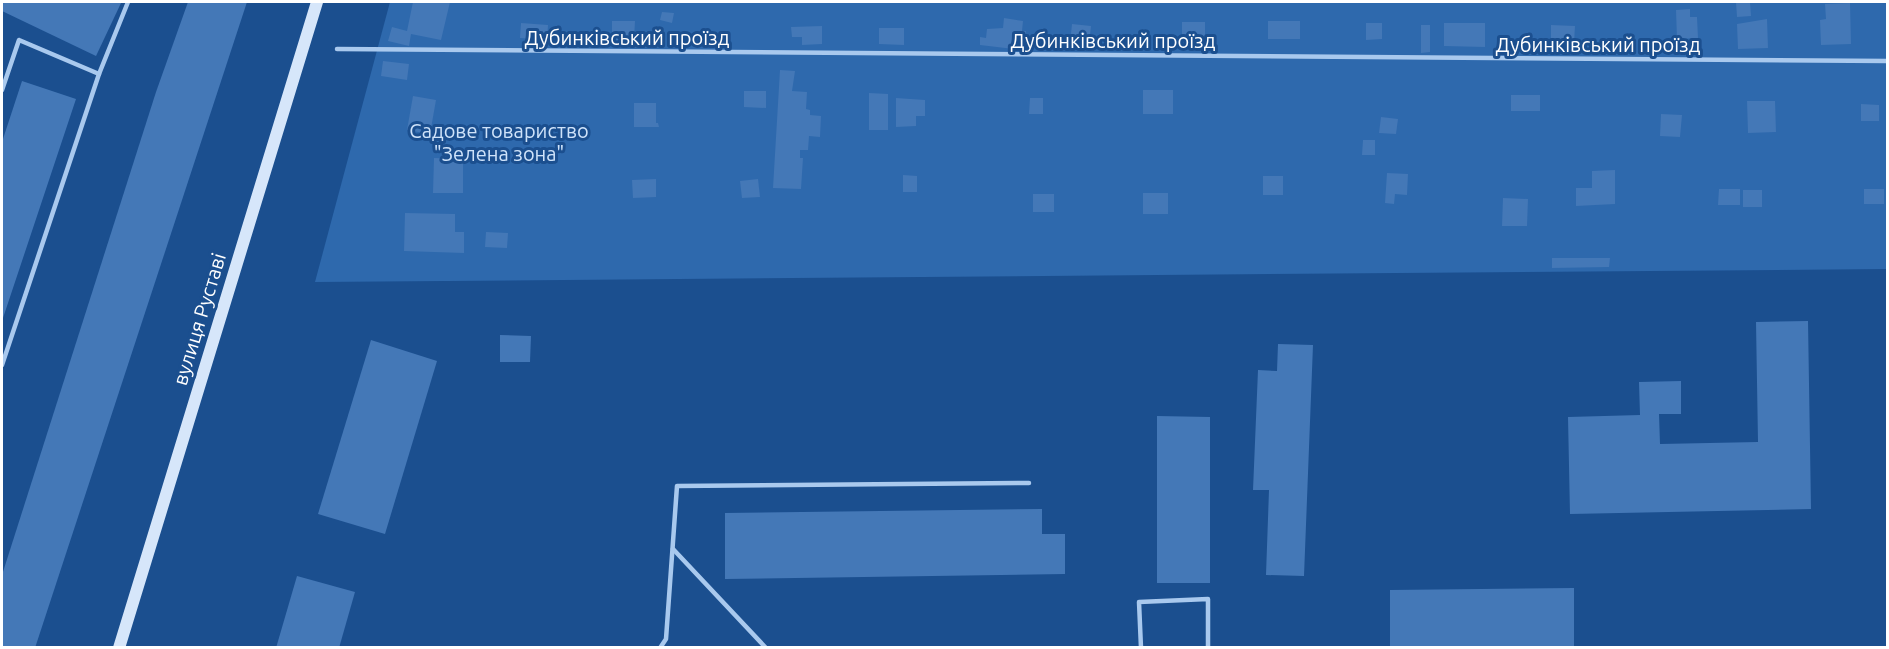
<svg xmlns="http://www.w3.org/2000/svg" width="1889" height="649" viewBox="0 0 1889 649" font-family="Ubuntu,sans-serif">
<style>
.green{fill:#2e69ad}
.building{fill:#4478b7}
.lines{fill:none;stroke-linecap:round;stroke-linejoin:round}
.lane{stroke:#a9c9ee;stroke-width:4.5}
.secondary{stroke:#d6e6fa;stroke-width:12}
.labels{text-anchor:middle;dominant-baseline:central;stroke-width:6;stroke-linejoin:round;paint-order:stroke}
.street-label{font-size:20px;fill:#fff;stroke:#1b4f8f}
.park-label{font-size:20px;fill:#cfe3fa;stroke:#1b4f8f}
</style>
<rect width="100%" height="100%" fill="#1b4f8f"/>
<!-- green -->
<path class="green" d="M390,2H1887V269L315,282Z"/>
<!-- building -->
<g class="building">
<path d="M2,2H118L121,3L96,56L2,11Z"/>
<path d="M188,2H247L35,648H2V575L156,92Z"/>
<path d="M413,2H450L441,40L411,34L409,46L388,41L392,27L407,31Z"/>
<path d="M1736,2H1750L1751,16L1737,17Z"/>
<path d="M1850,3L1851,44L1821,45L1820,20L1826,19L1825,4Z"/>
<path d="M1690,9V17H1697L1698,38L1677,39L1676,10Z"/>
<path d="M662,12L674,13L672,23L660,20Z"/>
<path d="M1004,18L1023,21L1022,31H1026L1023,50L980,45V37L986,38L987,29L1003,28Z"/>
<path d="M1767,19L1768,48L1738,49L1737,24Z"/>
<path d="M612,21H635L634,40H612Z"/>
<rect x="1268" y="21" width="32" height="18"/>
<rect x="1182" y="22" width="23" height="18"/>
<path d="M521,23L548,25L547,40L520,38Z"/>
<path d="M1366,23H1382V39L1366,40Z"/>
<path d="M1444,23H1485V47L1444,46Z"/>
<path d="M1072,24L1091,26L1089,45L1070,43Z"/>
<path d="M1421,25H1430V52L1421,53Z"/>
<path d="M1551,25L1575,26L1574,43L1551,42Z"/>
<path d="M822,26V44L802,45V37H792L791,27Z"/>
<path d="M879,28H904V45L879,44Z"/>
<path d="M383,61L409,64L407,80L381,76Z"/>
<path d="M780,70L795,71L792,91L807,92L806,109L810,110V115L821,116L820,137L809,136L808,150H800V158H803L801,189L773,188Z"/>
<path d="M22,81L76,99L2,321V142Z"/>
<rect x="1143" y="90" width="30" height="24"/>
<path d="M744,91H766V108L744,107Z"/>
<path d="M869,93L888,94V130H869Z"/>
<rect x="1511" y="95" width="29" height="16"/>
<path d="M413,96L436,100L430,134L407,130Z"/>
<path d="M896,98L925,100V116H916V126L896,127Z"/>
<path d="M1030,98H1043V114H1029Z"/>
<path d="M1747,101H1775L1776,132L1748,133Z"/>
<path d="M634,103H656V123H658L659,127H634Z"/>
<path d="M1861,104L1879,105V121H1861Z"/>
<path d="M1661,114L1682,115L1680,137L1660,136Z"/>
<path d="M1381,117L1398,119L1396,134L1379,133Z"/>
<path d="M1363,140H1375V155H1362Z"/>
<path d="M434,158L463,159V193H433Z"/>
<path d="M1615,170V204L1576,206V188H1592V171Z"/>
<path d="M1387,173L1408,174L1407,195L1395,194L1394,204L1385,203Z"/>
<path d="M903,175L917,176V192H903Z"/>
<rect x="1263" y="176" width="20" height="19"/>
<path d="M656,179V197L633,198L632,180Z"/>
<path d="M758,179L760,197L742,198L740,181Z"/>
<path d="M1719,189H1740V205H1718Z"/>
<rect x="1864" y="189" width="20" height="15"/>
<rect x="1743" y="190" width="19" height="17"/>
<rect x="1143" y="193" width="25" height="21"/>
<rect x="1033" y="194" width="21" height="18"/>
<path d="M1503,198L1528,199L1527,226H1502Z"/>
<path d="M405,213L455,214V232H464V253L404,251Z"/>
<path d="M486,232L508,233L507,248L485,247Z"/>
<path d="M1552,258H1610L1609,267L1552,268Z"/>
<path d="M1808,321L1811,509L1570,514L1568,417L1640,415L1639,382L1681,381V414H1659L1660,444L1758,442L1756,322Z"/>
<path d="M500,335L531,336L530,362H500Z"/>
<path d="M371,340L437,361L385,534L318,514Z"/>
<path d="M1278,344L1313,345L1304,576L1266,575L1269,490H1253L1258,370L1277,371Z"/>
<path d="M1157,416L1210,417V583H1157Z"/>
<path d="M1042,509V534H1065V574L725,579V513Z"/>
<path d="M297,576L355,592L339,648H276Z"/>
<path d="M1574,588V648H1390V590Z"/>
</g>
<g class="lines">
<!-- lane -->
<g class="lane">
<path d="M337,49L1888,61"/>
<path d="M2,90L19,40L99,74"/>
<path d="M2,365L99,74L128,2"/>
<path d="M673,549L766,648"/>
<path d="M660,648L666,639L677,486L1029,483"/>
<path d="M1141,648L1139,602L1208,599V648"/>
</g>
<!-- secondary -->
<path class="secondary" d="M119,648L317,2"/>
</g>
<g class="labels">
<!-- street labels -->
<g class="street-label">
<text x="627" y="37">Дубинківський проїзд</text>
<text x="1113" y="40">Дубинківський проїзд</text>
<text x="1598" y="44">Дубинківський проїзд</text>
<text transform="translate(199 319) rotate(-73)">вулиця Руставі</text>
</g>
<!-- park labels -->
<g class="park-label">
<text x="499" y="130">Садове товариство<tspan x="499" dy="23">"Зелена зона"</tspan></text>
</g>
</g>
<!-- border -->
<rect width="1889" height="649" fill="none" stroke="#ffffff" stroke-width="6"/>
</svg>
